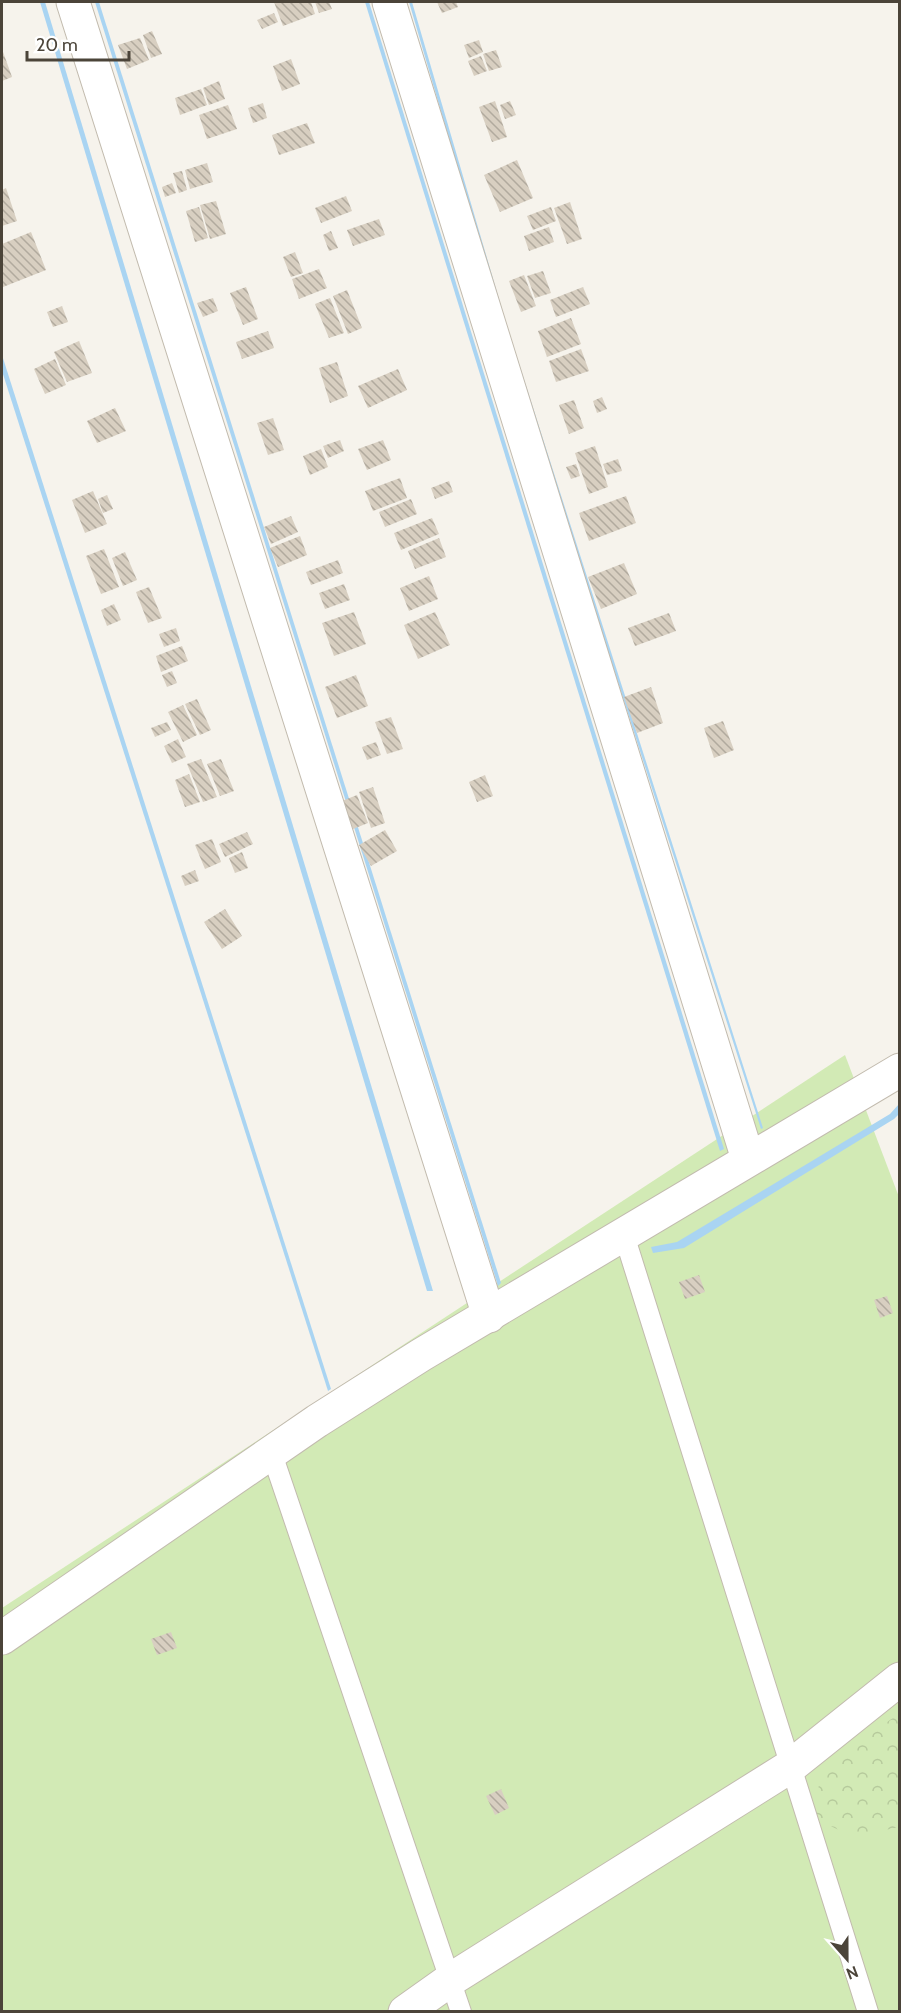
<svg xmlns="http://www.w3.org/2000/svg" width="901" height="2013" viewBox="0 0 901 2013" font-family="Cabin,sans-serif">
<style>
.green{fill:#d2eab5}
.forest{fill:url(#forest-crowns)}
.water{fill:#a9d4f2}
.building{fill:url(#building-back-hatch)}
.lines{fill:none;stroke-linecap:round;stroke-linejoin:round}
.service-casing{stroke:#c2bbae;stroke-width:22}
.minor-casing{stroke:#c2bbae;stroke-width:35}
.service{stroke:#fff;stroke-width:20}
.minor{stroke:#fff;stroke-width:33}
</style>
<defs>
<pattern id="forest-crowns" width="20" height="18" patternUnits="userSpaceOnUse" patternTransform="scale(1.5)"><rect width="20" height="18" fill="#d2eab5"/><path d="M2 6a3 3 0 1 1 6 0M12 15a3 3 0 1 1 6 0" fill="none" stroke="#b6ca9c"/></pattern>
<pattern id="building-back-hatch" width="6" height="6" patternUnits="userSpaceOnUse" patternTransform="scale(1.5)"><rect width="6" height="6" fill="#d8cfc1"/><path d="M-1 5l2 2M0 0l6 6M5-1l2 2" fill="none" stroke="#b1aa9e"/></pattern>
</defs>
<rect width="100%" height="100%" fill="#f6f3ec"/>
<!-- green -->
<path class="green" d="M845,1055L899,1197V2011L2,2012V1608Z"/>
<!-- forest -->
<path class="forest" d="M899,1714V1827L853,1837L798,1810L818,1789L821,1778L857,1742Z"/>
<!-- water -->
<g class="water">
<path d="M40,2H45L433,1291H427Z"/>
<path d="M95,2H99L501,1283L498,1286Z"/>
<path d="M365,2H369L724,1149L720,1151Z"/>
<path d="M409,2H412L506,323L763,1128L761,1129L502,320Z"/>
<path d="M2,355L331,1389L328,1391L2,371Z"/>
<path d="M899,1104V1114L894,1119L684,1248L653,1253L651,1247L677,1242L890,1114Z"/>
</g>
<!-- building -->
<g class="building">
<path d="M274,2H311L315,14L283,26Z"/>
<path d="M315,2H329L332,9L319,13Z"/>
<path d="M437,2H456L458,7L442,13Z"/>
<path d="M274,13L278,22L262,29L257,20Z"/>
<path d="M152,31L162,54L151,58L143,35Z"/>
<path d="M140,38L149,60L127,69L118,45Z"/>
<path d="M479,40L483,52L469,58L464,45Z"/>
<path d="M2,49L12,77L2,81Z"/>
<path d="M496,50L502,67L489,71L483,54Z"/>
<path d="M481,56L487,71L474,76L468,61Z"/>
<path d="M291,59L300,84L282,91L273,66Z"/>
<path d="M219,81L225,99L209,105L203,88Z"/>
<path d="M201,89L207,105L180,115L175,98Z"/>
<path d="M495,101L507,137L492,142L479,107Z"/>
<path d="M510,101L516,115L505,119L500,105Z"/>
<path d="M263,103L267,118L253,123L248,108Z"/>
<path d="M228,105L237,129L207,139L199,115Z"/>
<path d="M307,123L315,143L279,155L272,135Z"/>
<path d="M517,160L533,198L500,212L484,175Z"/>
<path d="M207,163L213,182L190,189L185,170Z"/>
<path d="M182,171L187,190L179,193L173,173Z"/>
<path d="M172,183L176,193L165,197L162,187Z"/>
<path d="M6,188L17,221L2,226V190Z"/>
<path d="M346,196L352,211L321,223L315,208Z"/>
<path d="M216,201L226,234L210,239L200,205Z"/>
<path d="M570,202L582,239L567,244L554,208Z"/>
<path d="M199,207L208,238L195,242L186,211Z"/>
<path d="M551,207L556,221L533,230L527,216Z"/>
<path d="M379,219L385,235L353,246L347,230Z"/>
<path d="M549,227L554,242L529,251L524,236Z"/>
<path d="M331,231L338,248L329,251L323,235Z"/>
<path d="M31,232L46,270L3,287L2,244Z"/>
<path d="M295,252L303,273L291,277L283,257Z"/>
<path d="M319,269L327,288L299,299L292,279Z"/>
<path d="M543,271L551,293L535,298L527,276Z"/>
<path d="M524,275L536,306L521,312L509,281Z"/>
<path d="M246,287L258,319L243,325L230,293Z"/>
<path d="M583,287L590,304L556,317L550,300Z"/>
<path d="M347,290L362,328L348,334L333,296Z"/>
<path d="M213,298L218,311L203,317L197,303Z"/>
<path d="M330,298L344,333L329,338L315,304Z"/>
<path d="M62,306L68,322L53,327L47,312Z"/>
<path d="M571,318L581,344L547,357L538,331Z"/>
<path d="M268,331L274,348L242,359L236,342Z"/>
<path d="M79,341L92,373L67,382L54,352Z"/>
<path d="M581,349L589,371L556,382L549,361Z"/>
<path d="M55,359L66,385L45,394L34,369Z"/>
<path d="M337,362L348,396L330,403L319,368Z"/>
<path d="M398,369L407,390L368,408L358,386Z"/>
<path d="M602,397L607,409L597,413L593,401Z"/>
<path d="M574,400L584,428L569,434L559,405Z"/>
<path d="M115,408L126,431L97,443L87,421Z"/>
<path d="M273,418L284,450L268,455L257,423Z"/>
<path d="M340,440L344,451L328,458L323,446Z"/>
<path d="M383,440L391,460L367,470L358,449Z"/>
<path d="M595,446L608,487L589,494L575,453Z"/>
<path d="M321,449L328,467L310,475L303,456Z"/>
<path d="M618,459L622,471L607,475L603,464Z"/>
<path d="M576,464L580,476L571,479L566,467Z"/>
<path d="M400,478L407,498L373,511L365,491Z"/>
<path d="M449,481L453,492L435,499L431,488Z"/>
<path d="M93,491L107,524L85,533L72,500Z"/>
<path d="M107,495L113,509L103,513L98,499Z"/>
<path d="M626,496L636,523L589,541L579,513Z"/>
<path d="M411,499L417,514L385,527L379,512Z"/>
<path d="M291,516L298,532L271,544L264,527Z"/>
<path d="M432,518L439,534L401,550L394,533Z"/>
<path d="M300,536L307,555L278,567L270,548Z"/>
<path d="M439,538L446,557L415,569L408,551Z"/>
<path d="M104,549L119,587L101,594L86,556Z"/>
<path d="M125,552L137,580L123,586L112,558Z"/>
<path d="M338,560L343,573L311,585L306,572Z"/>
<path d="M624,563L637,594L601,609L588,577Z"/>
<path d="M429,576L438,599L409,611L400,588Z"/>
<path d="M344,584L350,600L325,609L319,593Z"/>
<path d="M149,587L162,618L148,623L136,592Z"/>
<path d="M114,604L121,620L107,626L101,610Z"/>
<path d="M354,612L366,644L334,656L322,623Z"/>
<path d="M435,612L450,645L418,659L404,625Z"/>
<path d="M669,613L676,631L635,646L628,628Z"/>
<path d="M176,628L180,641L164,647L159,634Z"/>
<path d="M182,646L188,661L161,672L156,656Z"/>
<path d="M172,671L177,683L167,687L162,675Z"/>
<path d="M356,675L368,706L337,718L325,687Z"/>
<path d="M651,687L663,723L637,733L624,697Z"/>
<path d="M197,699L211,730L200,735L185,704Z"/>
<path d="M183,705L197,735L183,742L168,712Z"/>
<path d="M391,717L403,749L387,754L375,722Z"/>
<path d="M723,721L734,750L714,758L704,728Z"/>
<path d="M167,722L171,730L155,737L151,728Z"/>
<path d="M178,739L186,757L172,763L164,746Z"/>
<path d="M376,742L381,755L367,760L362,747Z"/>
<path d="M201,759L217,797L203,802L187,764Z"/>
<path d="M221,759L234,791L220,796L207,764Z"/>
<path d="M189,774L200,802L185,807L175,780Z"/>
<path d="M485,775L493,796L477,802L469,782Z"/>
<path d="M373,787L385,823L371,828L359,792Z"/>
<path d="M357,795L368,823L353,829L342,801Z"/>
<path d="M385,830L397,851L371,866L359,845Z"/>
<path d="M247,832L253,844L225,857L219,844Z"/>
<path d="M212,839L221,862L205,869L195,845Z"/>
<path d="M242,852L248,868L235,873L229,858Z"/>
<path d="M195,870L199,881L185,886L181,876Z"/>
<path d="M225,909L242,936L222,949L204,922Z"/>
<path d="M699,1275L705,1292L685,1299L679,1282Z"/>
<path d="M887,1296L893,1313L880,1318L874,1300Z"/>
<path d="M171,1632L177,1648L157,1655L151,1639Z"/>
<path d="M501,1789L509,1808L495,1815L486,1796Z"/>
</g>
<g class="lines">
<defs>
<g id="service">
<path d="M624,1235L868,2012"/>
<path d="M272,1454L461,2012"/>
</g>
<g id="minor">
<path d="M73,2L489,1316"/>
<path d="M389,2L748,1159"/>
<path d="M2,1638L317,1421L421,1355L900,1070"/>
<path d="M405,2012L450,1980L791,1766L900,1679"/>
</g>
</defs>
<!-- service casing -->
<use href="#service" class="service-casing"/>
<!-- minor casing -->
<use href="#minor" class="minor-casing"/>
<!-- service -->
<use href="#service" class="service"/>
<!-- minor -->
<use href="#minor" class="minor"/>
</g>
<!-- border -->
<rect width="901" height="2013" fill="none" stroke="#4b4439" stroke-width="6"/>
<!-- north arrow -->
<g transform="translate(847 1959) rotate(159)" stroke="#ffffff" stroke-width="4.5" paint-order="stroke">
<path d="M0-4.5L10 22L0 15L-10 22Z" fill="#4b4439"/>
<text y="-9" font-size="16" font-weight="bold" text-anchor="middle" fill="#4b4439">N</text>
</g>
<!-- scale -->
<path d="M27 51v9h102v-9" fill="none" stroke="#4b4439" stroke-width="3"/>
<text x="36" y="51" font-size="18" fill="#4b4439" stroke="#ffffff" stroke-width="4.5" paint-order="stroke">20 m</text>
</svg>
